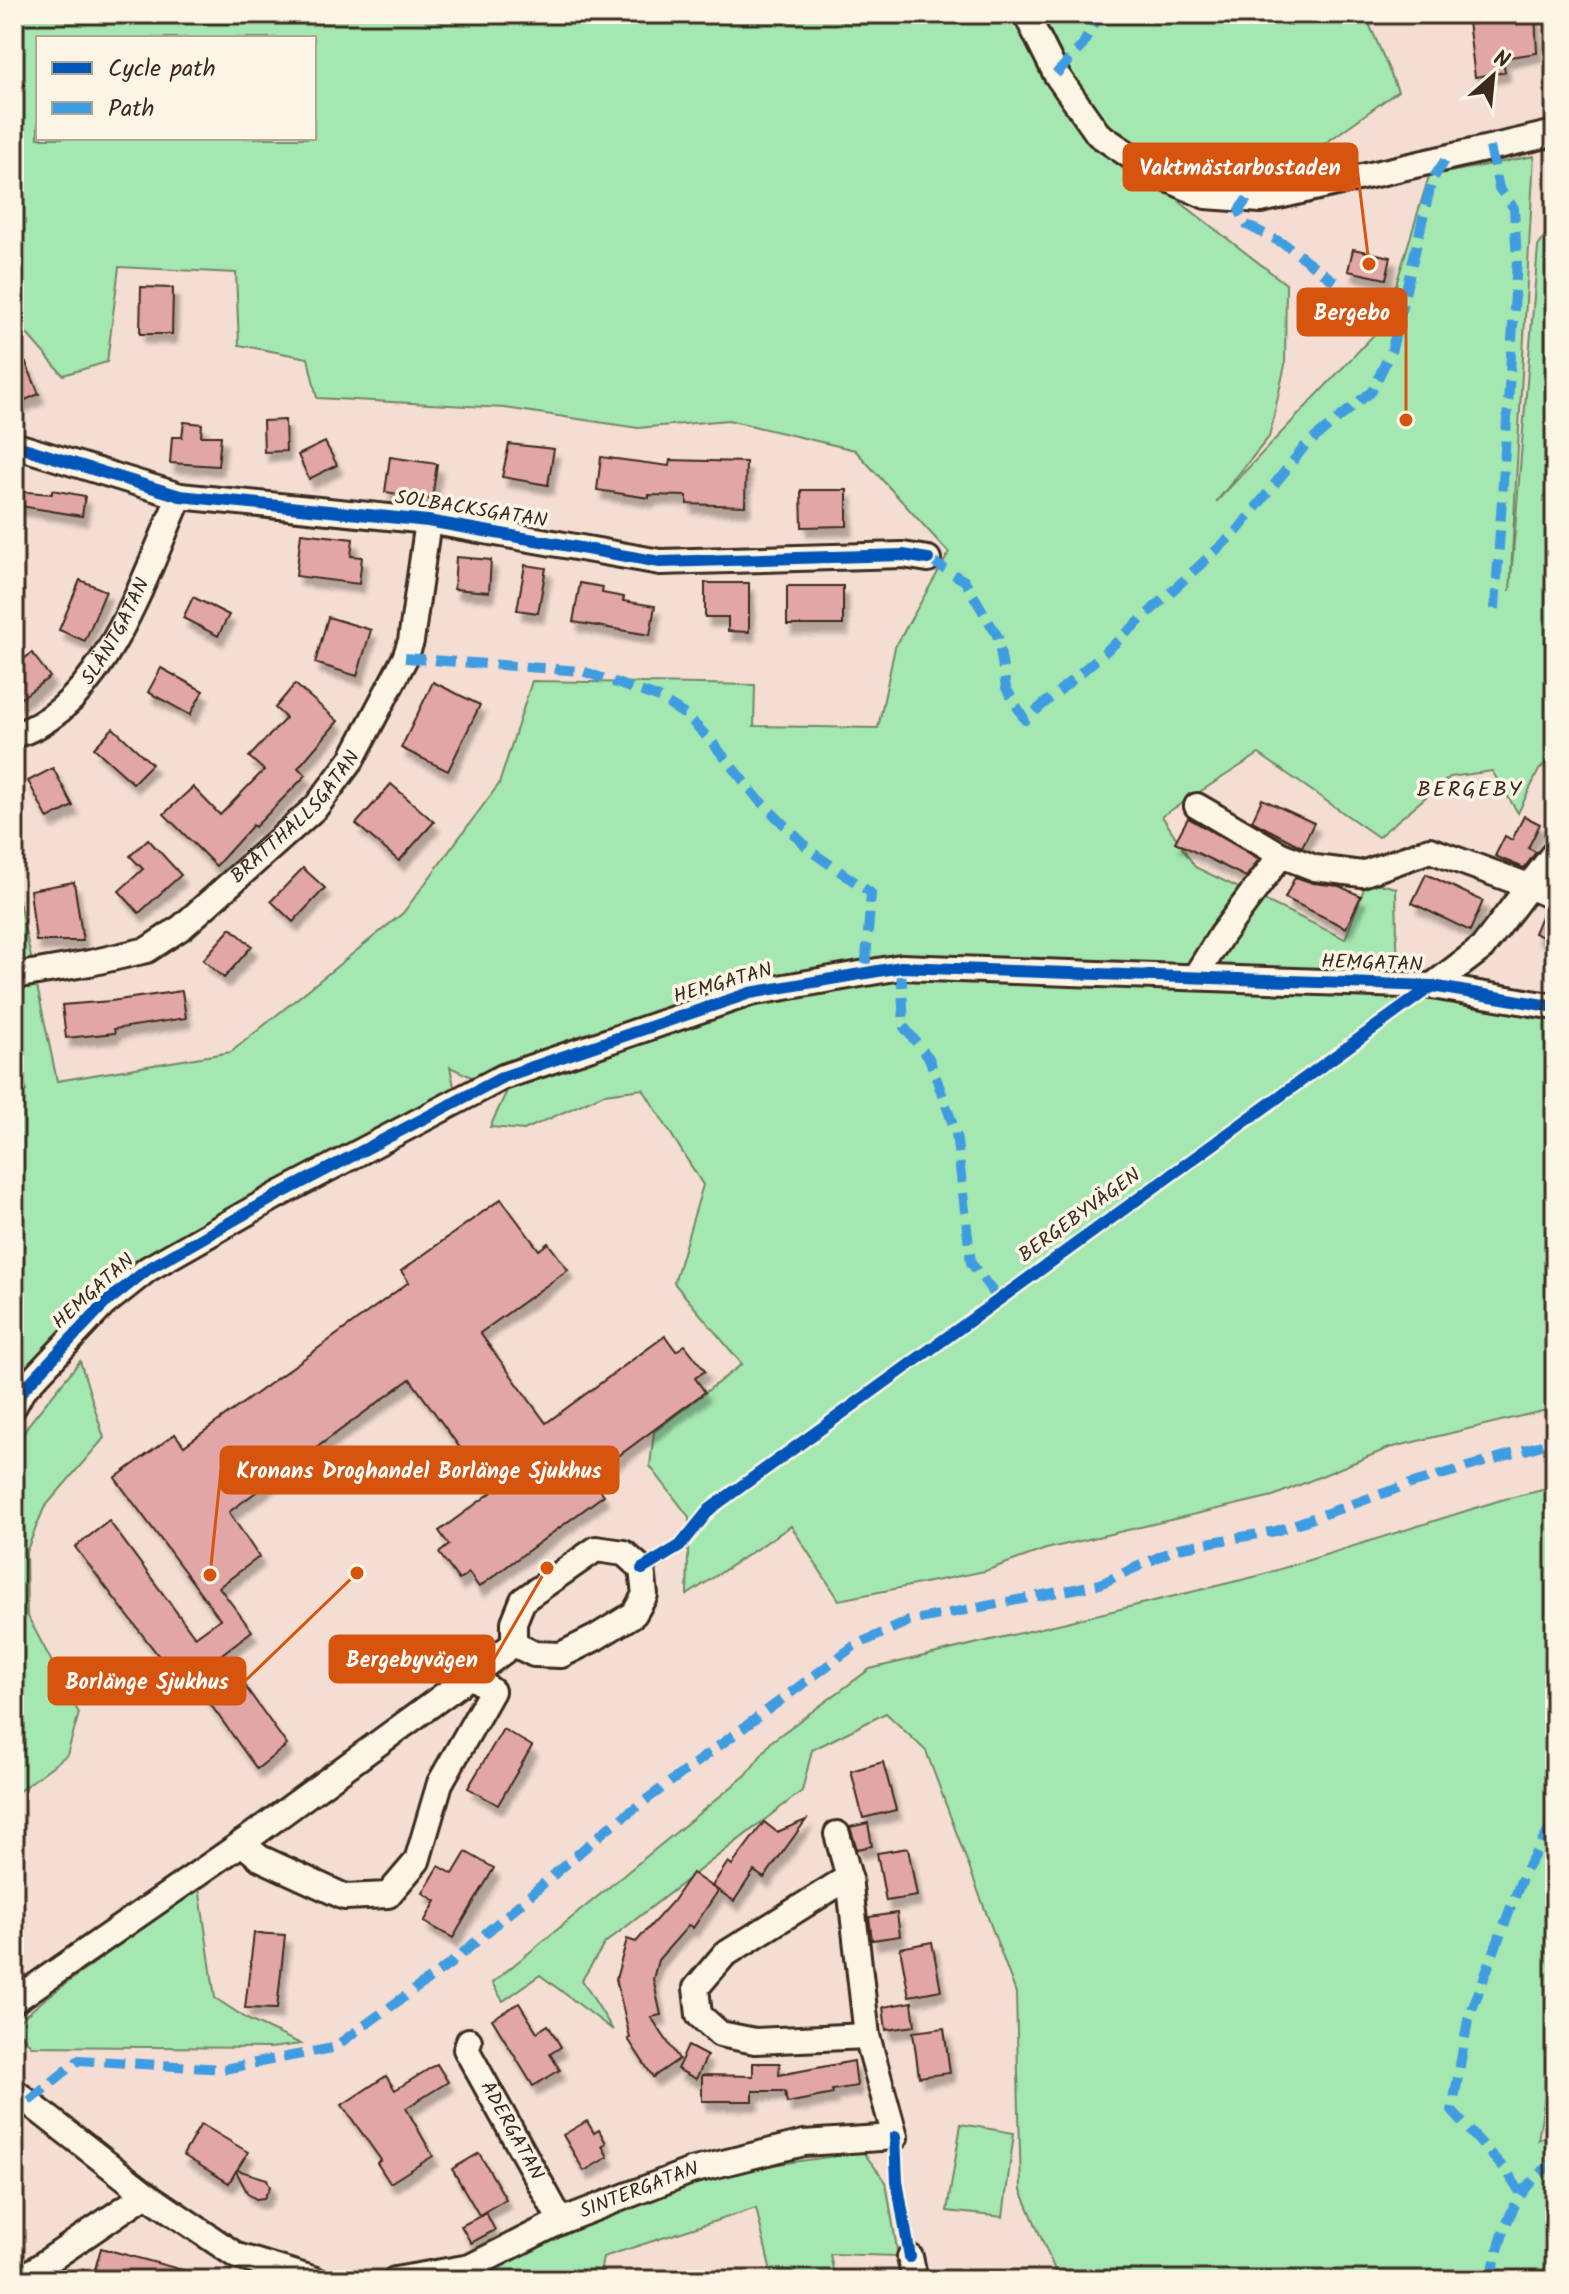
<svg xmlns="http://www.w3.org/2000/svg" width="1569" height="2294" viewBox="0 0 1569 2294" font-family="Kalam,sans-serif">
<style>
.green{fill:#a5e7b0;stroke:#708867;stroke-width:2;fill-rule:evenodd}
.building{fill:#e1a6a5;stroke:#3b2a1e;stroke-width:2;filter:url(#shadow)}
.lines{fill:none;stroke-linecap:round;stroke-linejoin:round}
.minor-casing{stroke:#3b2a1e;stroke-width:30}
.minor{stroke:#fcf5e5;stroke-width:24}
.quiet{stroke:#3f9ce0;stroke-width:10;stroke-dasharray:20 10;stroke-linecap:butt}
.cycleway-casing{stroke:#fcf5e5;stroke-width:17}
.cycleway{stroke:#0057b8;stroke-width:12}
.labels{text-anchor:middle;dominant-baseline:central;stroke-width:7;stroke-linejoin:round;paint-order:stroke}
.street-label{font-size:20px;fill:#3b2a1e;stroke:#fcf5e5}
.neighbourhood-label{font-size:22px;letter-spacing:2px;fill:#3b2a1e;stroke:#fcf5e5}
.leader{fill:none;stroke:#d7540e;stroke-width:3}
.callout-dot{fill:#d7540e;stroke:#fcf5e5;stroke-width:3}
.callout{fill:#d7540e;stroke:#d7540e;stroke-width:3}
.callout-label{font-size:22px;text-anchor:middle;font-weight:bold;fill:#fff}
</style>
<defs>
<filter id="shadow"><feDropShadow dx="5" dy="9" stdDeviation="2" flood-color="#0004"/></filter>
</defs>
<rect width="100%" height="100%" fill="#f4ddd2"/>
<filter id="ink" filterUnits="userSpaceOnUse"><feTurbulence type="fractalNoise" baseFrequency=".0125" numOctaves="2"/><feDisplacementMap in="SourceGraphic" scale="16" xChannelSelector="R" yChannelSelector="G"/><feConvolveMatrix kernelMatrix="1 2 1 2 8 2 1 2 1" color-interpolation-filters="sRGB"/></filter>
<g filter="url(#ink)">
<!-- green -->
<g class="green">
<path d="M14,14H1365L1398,91L1263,188L1180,202L1286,284L1285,365L1269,437L1216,502L1384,324L1429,176L1534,156L1510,591L1538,247L1555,220V753L1539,770L1518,813L1492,771L1450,777L1378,837L1259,754L1162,816L1195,867L1345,939L1367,881L1396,888L1398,991L1555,1015V1408L1389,1448L1273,1496L1046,1549L985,1571L839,1600L791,1526L687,1595L689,1517L650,1466L654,1432L742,1364L674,1283L703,1185L643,1089L604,1094L524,1130L490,1127L506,1093L450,1067L455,1091L142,1263L14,1392V1094L26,1091L14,1041V877L57,1081L231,1052L403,913L499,784L532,681L755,685L754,726L878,728L895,647L949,553L855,450L728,420L638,428L505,408L317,398L308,358L239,345L236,273L119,267L107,362L63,375L14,319ZM38,38H314V138H38Z"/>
<path d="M80,1361L104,1438L44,1508L26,1552L27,1615L79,1713L67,1755L14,1795V1454L28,1425Z"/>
<path d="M1555,1487V2036L1538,2140L1555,2133V2280H1059L1021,2190L1016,1993L926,1751L886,1713L812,1750L802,1791L605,1943L582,1980L613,2030L540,1975L503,2001L492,1983L746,1775L772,1741L870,1669L1258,1576L1501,1500Z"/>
<path d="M199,1887L215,1998L249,2020L301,2044L270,2048L31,2046L14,2025L45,1999Z"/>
<path d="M961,2124L1014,2133L1003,2217L947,2211Z"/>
<path d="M863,2152L886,2182L898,2256L830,2254L835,2280H773L756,2208L603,2257L599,2280H441L695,2176Z"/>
</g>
<!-- building -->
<g class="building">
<path d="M1467,14H1535L1537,53L1503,58L1505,72L1475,77Z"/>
<path d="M1353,249L1391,257L1386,279L1348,271Z"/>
<path d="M141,287L173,288L172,334H140Z"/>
<path d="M26,363L39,394L14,405V368Z"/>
<path d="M285,420L286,451L264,452L263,421Z"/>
<path d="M184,422L202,424L201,436H221L218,466L170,463L172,437H182Z"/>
<path d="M325,442L337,465L309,479L298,455Z"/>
<path d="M509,444L554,449L548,485L502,477Z"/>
<path d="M390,457L437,464L432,499L385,492Z"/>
<path d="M601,457L669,466L670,460L746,462L745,506L687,504V496L649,495V498L597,490Z"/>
<path d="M52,490L85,496L82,516L14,505V491L52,494Z"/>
<path d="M801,490H847V526L802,527Z"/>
<path d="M301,533L353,539L351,556L362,557L359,584L296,576Z"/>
<path d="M456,557L491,560L489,592L454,589Z"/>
<path d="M525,565L546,568L538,613L517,610Z"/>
<path d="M80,580L106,591L85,641L59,630Z"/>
<path d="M580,583L603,587L602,593L624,597L623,601L655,606L650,635L573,622Z"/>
<path d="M705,583H749V632L728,631V617H705Z"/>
<rect x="787" y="586" width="56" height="39"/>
<path d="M193,597L229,615L218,636L183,618Z"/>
<path d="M328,617L371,630L357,676L315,663Z"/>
<path d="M32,653L50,677L14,703V666Z"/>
<path d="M161,668L203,691L190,715L148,692Z"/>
<path d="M433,682L480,705L448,771L401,748Z"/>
<path d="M295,684L338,721L298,768L306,775L255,827L253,825L216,866L164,814L193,787L220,815L264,770L249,757L286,718L275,708Z"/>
<path d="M113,728L152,764L133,783L94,748Z"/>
<path d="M53,768L73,806L48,819L28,781Z"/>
<path d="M391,784L434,822L399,861L356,824Z"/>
<path d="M1262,799L1314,823L1302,847L1252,821Z"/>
<path d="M1524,816L1540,824L1528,848L1536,852L1524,868L1495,856L1505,836L1512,840Z"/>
<path d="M1188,818L1259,859L1246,877L1175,842Z"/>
<path d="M148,839L181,875L139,913L119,891L143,869L130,856Z"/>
<path d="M303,868L325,888L293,922L271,901Z"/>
<path d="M1426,874L1483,901L1470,931L1412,903Z"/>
<path d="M1295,877L1313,883L1339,886L1361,896L1346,928L1285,898Z"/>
<path d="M74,882L83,941H36L30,890Z"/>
<path d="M1544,909L1555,913V943L1534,933Z"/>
<path d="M231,928L252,946L224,978L203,960Z"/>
<path d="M182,991L186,1018L114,1029L115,1033L66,1038L62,1005L111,1001Z"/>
<path d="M501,1199L539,1250L548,1243L568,1270L480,1333L546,1423L665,1336L676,1351L685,1345L705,1371L695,1378L705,1392L590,1477L604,1495L479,1587L469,1573L459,1580L439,1553L449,1545L439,1531L492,1492L410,1379L229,1512L259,1557L219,1587L252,1631L222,1654L287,1745L257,1769L180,1662L168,1668L75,1547L109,1521L195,1637L220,1619L115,1478L175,1434L184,1446L409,1282L401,1271Z"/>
<path d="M503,1729L532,1746L498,1805L468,1788Z"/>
<path d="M883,1762L896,1810L863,1818L851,1771Z"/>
<path d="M806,1820L764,1878L754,1871L734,1901L712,1886L728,1862L732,1865L764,1822L777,1832Z"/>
<path d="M868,1823L872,1846L857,1849L850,1827Z"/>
<path d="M908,1848L917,1896L886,1901L877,1853Z"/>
<path d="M466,1852L494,1868L453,1938L424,1922L436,1901L423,1893L439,1866L453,1874Z"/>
<path d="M692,1873L718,1891L693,1928L689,1925L658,1960L653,1979L661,2015L651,2017L679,2059L653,2077L628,2039L630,2038L616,1979L627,1939L636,1942L672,1902Z"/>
<path d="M897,1913L900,1936L872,1940L869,1917Z"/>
<path d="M254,1933L285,1935L277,2009L245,2008Z"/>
<path d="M932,1942L941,1990L909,1996L900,1948Z"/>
<path d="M912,2002L915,2026L886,2030L883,2007Z"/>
<path d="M519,2003L537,2032L548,2025L561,2047L550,2054L560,2070L533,2086L492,2019Z"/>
<path d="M944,2028L950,2073L919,2077L913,2032Z"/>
<path d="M688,2046L707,2056L696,2079L677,2069Z"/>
<path d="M854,2061L857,2086L832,2090L833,2094L787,2103L785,2091H753V2101H702V2075L753,2076V2063H780L779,2075Z"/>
<path d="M437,2064L448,2082L406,2108L433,2156L390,2183L377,2163L381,2160L342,2105L386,2076L395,2090Z"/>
<path d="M587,2121L594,2133L599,2130L606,2143L602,2146L608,2157L584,2171L563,2135Z"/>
<path d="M201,2124L248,2152L237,2170L267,2179L270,2187L264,2198L256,2199L248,2194L236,2171L229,2183L183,2155Z"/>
<path d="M479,2153L506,2199L479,2215L452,2169Z"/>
<path d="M486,2213L495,2230L471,2243L461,2226Z"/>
<path d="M101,2248L201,2275V2280H92Z"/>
</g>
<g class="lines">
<defs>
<g id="minor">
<path d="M1026,14L1056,74L1098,134L1157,174L1206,196L1261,200L1555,133"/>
<path d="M14,445L180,496L428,521L660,562L903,555L928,559"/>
<path id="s1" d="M14,735C102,712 146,572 180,496"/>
<path d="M1197,806L1281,855L1315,868L1362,874L1430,850L1529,886L1555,898"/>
<path id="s2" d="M14,976L90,963L147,950L182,927L316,807L352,759L405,658L411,641L428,521"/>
<path d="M1195,977L1222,934L1281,855"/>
<path d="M1432,986L1482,948L1555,852"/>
<path d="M14,1406L22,1391L104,1304L148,1269L278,1195L503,1077L750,993L901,967L1432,986L1555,1007"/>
<path d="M596,1549L624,1553L642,1569L645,1595L634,1614L595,1638L561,1655L534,1654L514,1644V1622L523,1600Z"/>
<path d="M242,1843L260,1858L345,1897L388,1895L417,1861L440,1783L492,1691L472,1676"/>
<path d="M849,1877L724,1955L696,1988L699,2015L720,2034L755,2041L867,2036"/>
<path d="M14,2001L242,1843L514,1644"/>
<path id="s3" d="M469,2041L466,2049L561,2221"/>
<path d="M14,2091L146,2194L237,2256L316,2280"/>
<path d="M910,2257L915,2280"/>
<path d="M20,2280L146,2194"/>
<path id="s4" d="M395,2280L470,2267L561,2221L691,2171L804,2143L895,2137L867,2036L849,1877L837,1834"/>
</g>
</defs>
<!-- minor casing -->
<use href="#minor" class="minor-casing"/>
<!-- minor -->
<use href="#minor" class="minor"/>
<!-- quiet -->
<g class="quiet">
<path d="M1029,20L1030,14"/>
<path d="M1056,74L1082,46L1099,14"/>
<path d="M1490,147L1499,188L1514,208L1517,261L1495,609"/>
<path d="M1247,199L1239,210L1247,225L1286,245L1335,282"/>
<path d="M928,559L965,581L998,637L1006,688L1025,720L1119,640L1238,530L1305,446L1372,391L1392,349L1432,180L1448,156"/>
<path d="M405,658L582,671L657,697L687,716L712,742L758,799L812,852L871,893L865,973"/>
<path d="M901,967L904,1027L929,1058L956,1133L971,1263L999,1300"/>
<path d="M29,2101L79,2060L224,2069L333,2048L450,1964L608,1828L854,1646L909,1621L1100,1584L1178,1548L1276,1531L1407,1485L1555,1441"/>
<path d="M1520,2192L1508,2173L1452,2111L1468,2020L1524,1873L1555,1820"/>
<path d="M1490,2280C1503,2232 1511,2190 1555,2162"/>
</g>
<defs>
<g id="cycleway">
<path d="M14,445L180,496L428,521L660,562L903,555L928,559"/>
<path d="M14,1406L22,1391L104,1304L148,1269L278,1195L503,1077L750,993L901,967L1432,986L1555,1007"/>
<path d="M642,1569L680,1546L710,1509L1432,986"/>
<path d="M895,2137L897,2181L910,2257"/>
</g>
</defs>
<!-- cycleway casing -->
<use href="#cycleway" class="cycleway-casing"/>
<!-- cycleway -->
<use href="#cycleway" class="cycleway"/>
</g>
</g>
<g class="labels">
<!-- street labels -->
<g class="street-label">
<text transform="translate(471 510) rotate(9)">SOLBACKSGATAN</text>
<text stroke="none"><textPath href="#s1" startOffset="150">SLÄNTGATAN</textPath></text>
<text stroke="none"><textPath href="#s2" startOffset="336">BRÄTTHÄLLSGATAN</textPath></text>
<text transform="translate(1372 964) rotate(2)">HEMGATAN</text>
<text transform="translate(723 984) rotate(-16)">HEMGATAN</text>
<text transform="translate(1080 1216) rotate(-36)">BERGEBYVÄGEN</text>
<text transform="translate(94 1292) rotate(-42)">HEMGATAN</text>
<text stroke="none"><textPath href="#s3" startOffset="102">ÅDERGATAN</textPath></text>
<text stroke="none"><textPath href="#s4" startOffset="262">SINTERGATAN</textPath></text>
</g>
<!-- neighbourhood labels -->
<g class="neighbourhood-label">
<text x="1470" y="790">BERGEBY</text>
</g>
</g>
<!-- callouts -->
<path class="leader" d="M1369 264L1357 167M1406 420L1406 312M210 1575L221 1470M547 1568L494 1659M357 1573L245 1681"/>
<g class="callout-dot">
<circle cx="1369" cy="264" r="8"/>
<circle cx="1406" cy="420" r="8"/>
<circle cx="210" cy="1575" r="8"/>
<circle cx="547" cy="1568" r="8"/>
<circle cx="357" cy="1573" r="8"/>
</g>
<g class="callout">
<rect x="1124" y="144" width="233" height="46" rx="8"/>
<rect x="1298" y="289" width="108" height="46" rx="8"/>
<rect x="221" y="1447" width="397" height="46" rx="8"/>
<rect x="330" y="1636" width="164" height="46" rx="8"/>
<rect x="49" y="1658" width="196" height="46" rx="8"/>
</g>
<g class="callout-label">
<text x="1240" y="175">Vaktmästarbostaden</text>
<text x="1352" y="320">Bergebo</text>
<text x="419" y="1478">Kronans Droghandel Borlänge Sjukhus</text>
<text x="412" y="1667">Bergebyvägen</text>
<text x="147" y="1689">Borlänge Sjukhus</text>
</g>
<!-- margin -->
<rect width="1569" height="2294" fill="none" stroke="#fcf5e5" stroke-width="48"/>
<rect x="24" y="24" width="1521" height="2246" fill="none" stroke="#3b2a1e" stroke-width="3" filter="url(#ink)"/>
<!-- legend -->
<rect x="36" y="36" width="280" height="104" fill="#fcf5e5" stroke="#afa495" stroke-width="2"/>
<rect x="52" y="62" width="40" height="12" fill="#0057b8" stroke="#afa495" stroke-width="2"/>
<text x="108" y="76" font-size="24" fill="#3b2a1e">Cycle path</text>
<rect x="52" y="102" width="40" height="12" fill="#3f9ce0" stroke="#afa495" stroke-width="2"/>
<text x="108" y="116" font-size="24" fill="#3b2a1e">Path</text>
<!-- north arrow -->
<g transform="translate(1493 76) rotate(27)" stroke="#fcf5e5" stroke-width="6" paint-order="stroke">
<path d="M0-6L14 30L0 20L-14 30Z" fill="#3b2a1e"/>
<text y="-12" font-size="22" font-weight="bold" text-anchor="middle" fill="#3b2a1e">N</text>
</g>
</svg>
